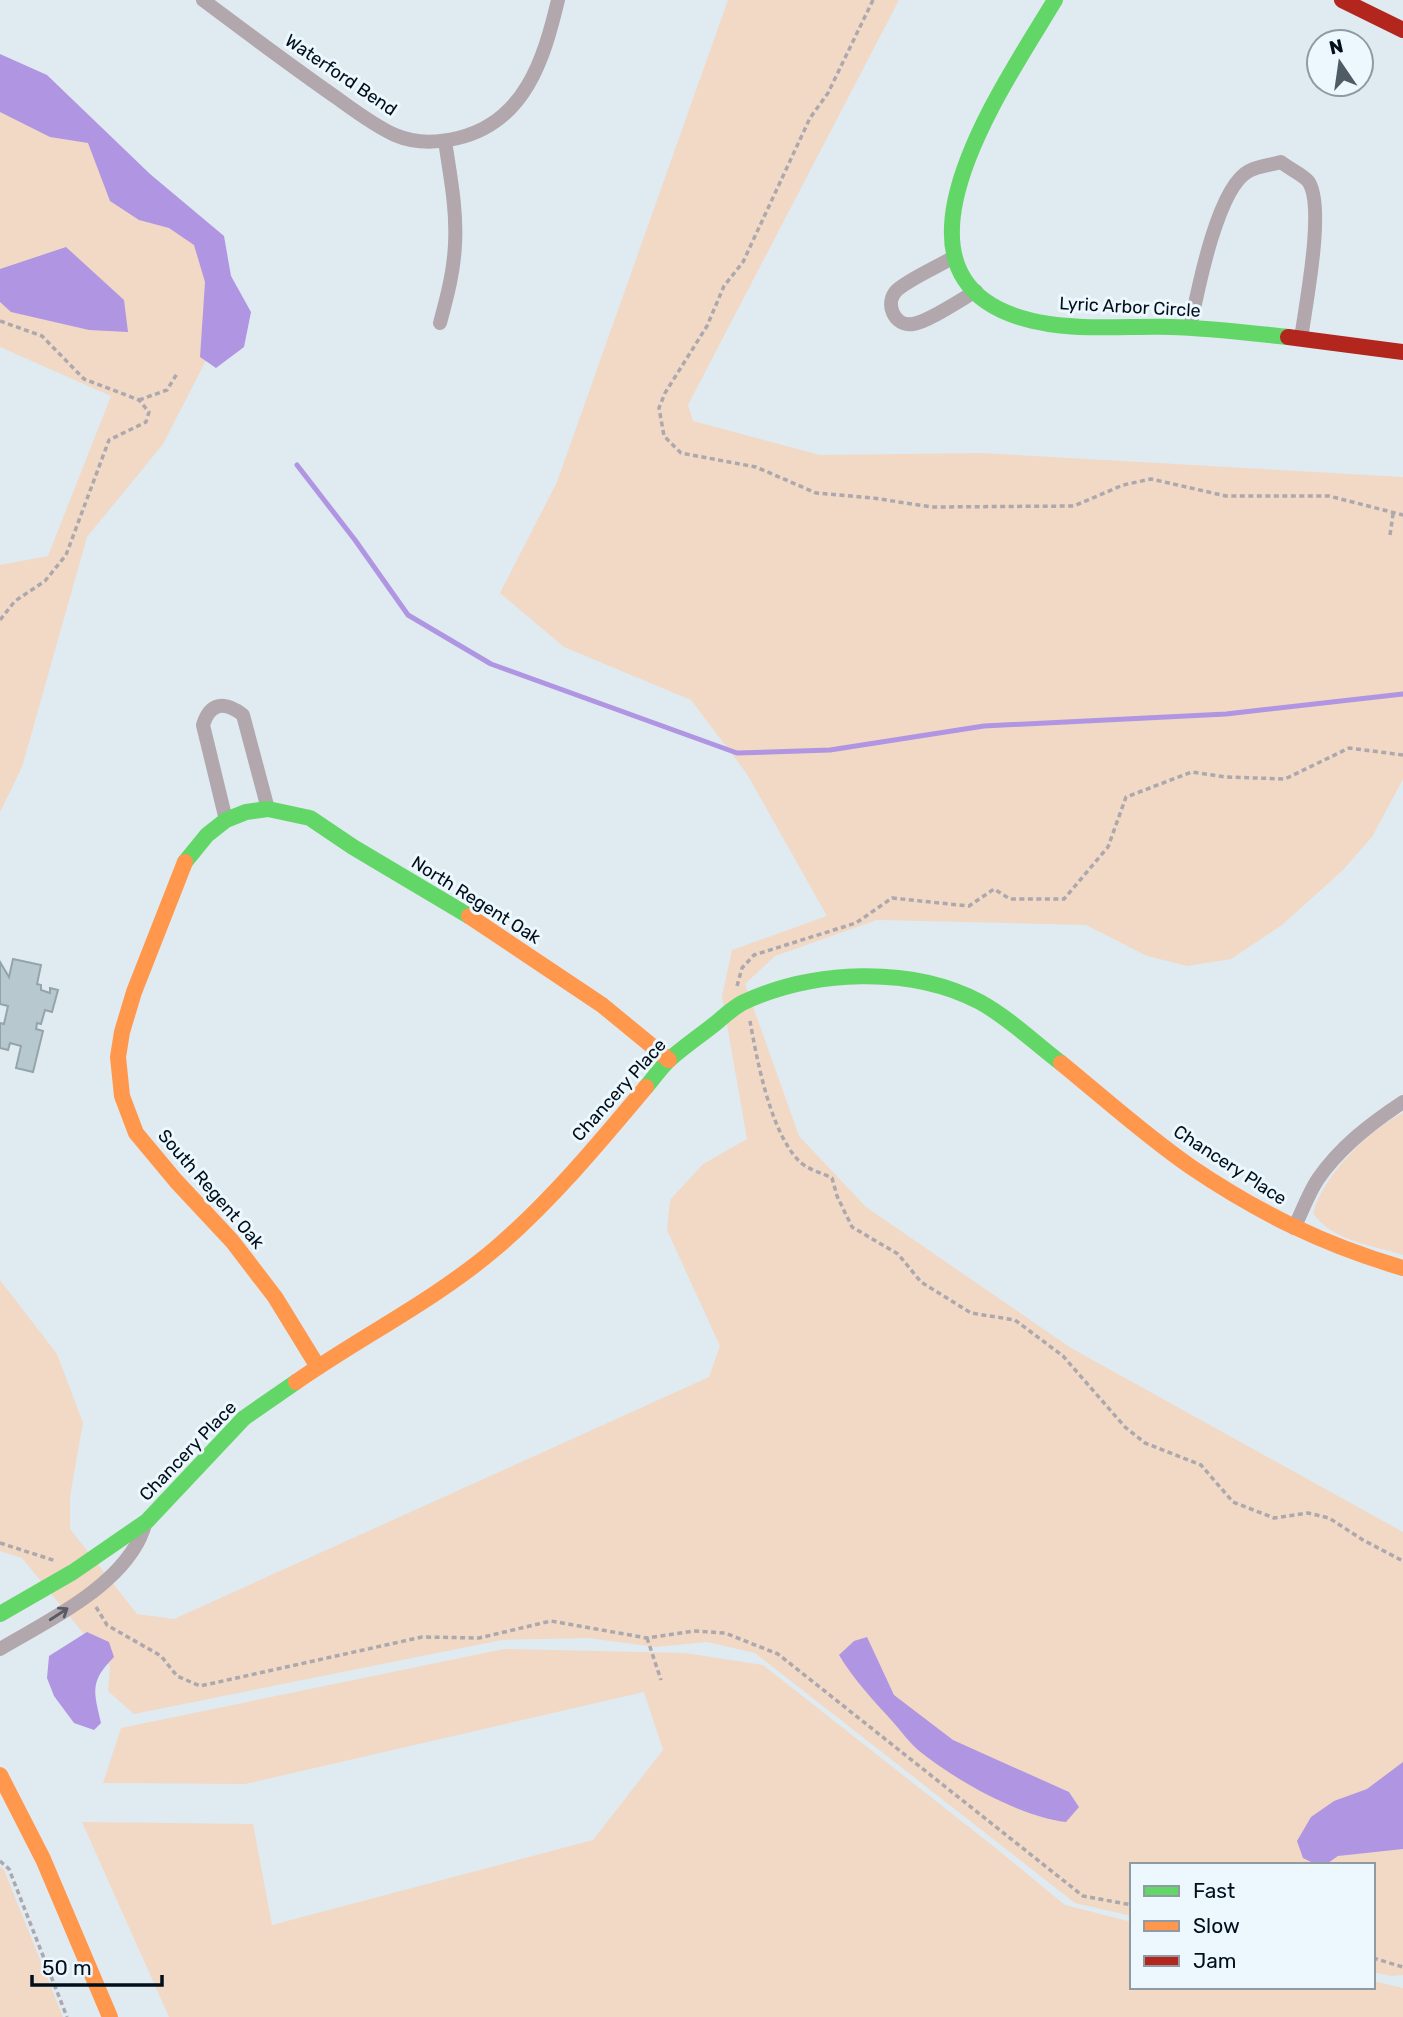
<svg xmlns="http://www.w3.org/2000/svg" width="1403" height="2017" viewBox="0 0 1403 2017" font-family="Rubik,sans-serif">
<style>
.green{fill:#f1d9c6}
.water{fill:#b096e2}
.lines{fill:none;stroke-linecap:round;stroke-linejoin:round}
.stream{stroke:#b096e2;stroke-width:5}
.building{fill:#b8c8cf;stroke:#94a4ab;stroke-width:2}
.path{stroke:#aca8ad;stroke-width:3.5;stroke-dasharray:5 3.5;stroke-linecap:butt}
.street{stroke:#b1a7ac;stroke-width:14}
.fast{stroke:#63d668;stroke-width:16}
.slow{stroke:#ff974d;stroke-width:16}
.jam{stroke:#b3261e;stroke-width:16}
.oneway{stroke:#595b64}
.labels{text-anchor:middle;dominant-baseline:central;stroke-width:6;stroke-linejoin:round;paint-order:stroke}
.street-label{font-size:18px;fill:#010f1b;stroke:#edf7fe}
</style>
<rect width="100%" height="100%" fill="#e0eaf1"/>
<!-- green -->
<g class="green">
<path d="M728,0H899L688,405L693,421L820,455L981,453L1403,477V779L1372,837L1343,870L1282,925L1231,959L1187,966L1147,956L1086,925L877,920L775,956L745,984L799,1136L866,1207L1071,1348L1403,1532V1975L1391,1976L1373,1972V1865H1132V1916L1075,1903L755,1653L707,1642L656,1647L588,1638L502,1640L134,1714L108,1691L110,1666L22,1558L0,1551V1280L57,1354L83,1423L70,1496V1529L137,1614L174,1619L709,1377L720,1346L667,1230L670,1200L703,1164L747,1139L722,996L732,950L827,916L747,774L691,700L564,647L500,593L557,482Z"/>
<path d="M0,99L75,128L207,230L218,337L163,444L87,537L22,767L0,812V565L48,556L111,396L0,347Z"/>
<path d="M1403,1113V1255C1372,1245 1332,1241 1313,1213C1323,1176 1369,1129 1403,1113Z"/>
<path d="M504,1649L685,1653L763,1665L993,1846L1065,1905L1132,1922V1987H1373V1981L1403,1988V2017H169L82,1822L253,1824L272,1925L593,1840L663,1750L644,1692L245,1784L103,1783L121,1728Z"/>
<path d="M0,1867L4,1870L63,2017H0Z"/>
</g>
<!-- water -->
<g class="water">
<path d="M0,54L47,75L150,174L224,236L231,276L251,312L244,347L216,368L200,357L205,282L194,245L169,228L139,220L110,201L88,143L50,137L0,112Z"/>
<path d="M66,247L124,300L128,332L89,330L11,312L0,302V269Z"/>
<path d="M87,1632L109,1642L114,1657C89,1682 94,1691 101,1723L94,1730L74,1723L54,1696L47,1678L49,1656Z"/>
<path d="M867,1637L894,1695L953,1740L1069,1792L1079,1807L1066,1822C1019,1816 956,1781 918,1750C909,1742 901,1731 893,1722C874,1701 854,1680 839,1655L854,1641Z"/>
<path d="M1403,1762V1849L1338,1856L1325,1865H1317L1303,1858L1297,1841L1311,1817L1334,1801L1367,1789Z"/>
</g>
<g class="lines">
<!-- stream -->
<path class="stream" d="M297,465L355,540L408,615L491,664L737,753L830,750L984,726L1226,714L1403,694"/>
</g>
<!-- building -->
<path class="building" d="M13,959L41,965L37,984L41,985V990L50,993V988L58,990L52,1012L45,1010L41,1024L37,1023L36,1029L43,1031L33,1072L16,1068L21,1046L10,1043L8,1050L0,1048V1023L4,1024L8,1006L0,1004V962L9,977Z"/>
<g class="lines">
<!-- path -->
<g class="path">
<path d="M873,0L828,93L810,118L743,262L724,286L707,326L665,393L659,408L664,436L681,453L756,467L816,493L873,498L932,507L1074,506L1123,485L1151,479L1226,496H1329L1403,515"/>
<path d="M0,321L42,336L84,379L139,400L149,412L146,422L109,440L66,555L45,581L15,601L0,620"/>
<path d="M139,400L167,390L178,372"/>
<path d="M1390,535L1393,514"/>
<path d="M737,986L742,968L754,955L856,923L892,898L969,906L994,889L1010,899H1064L1108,847L1126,797L1192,772L1226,777L1285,779L1349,748L1403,755"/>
<path d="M750,1021C757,1060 770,1130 798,1160C806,1169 822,1173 832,1178L837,1196L852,1227L898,1254L921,1282L971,1313L1015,1320L1063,1356L1125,1427L1145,1443L1201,1465L1233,1502L1274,1518L1308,1513L1329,1518L1363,1540L1403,1561"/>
<path d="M0,1543L56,1561"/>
<path d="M96,1607L107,1625L161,1656L177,1676L200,1686L422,1637L479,1638L551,1621L647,1638L694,1631L725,1633L778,1654L1083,1896L1132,1905"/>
<path d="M647,1638L661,1680"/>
<path d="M0,1861L9,1869L67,2017"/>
<path d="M1373,1958L1403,1967"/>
</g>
<!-- street -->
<g class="street">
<path d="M203,0C247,33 291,66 337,98C355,111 375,126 395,135C416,144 437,143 458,138C525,122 544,59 558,0"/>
<path d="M954,257C937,267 911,278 897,290C884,303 894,327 913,324C928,322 962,299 976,291"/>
<path d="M440,323C447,297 454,271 455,244C457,209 450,175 445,141"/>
<path d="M1190,328C1197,294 1217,187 1249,171C1258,166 1271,165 1281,162C1288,168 1302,174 1308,181C1326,205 1305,307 1301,339"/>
<path d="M226,820L203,725C210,702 225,701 243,715L268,809"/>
<path d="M1294,1228C1302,1212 1308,1194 1318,1179C1340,1147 1371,1123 1403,1102"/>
<path d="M0,1649C44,1623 107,1593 135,1547C140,1540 143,1531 146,1522"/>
</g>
<!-- fast -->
<g class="fast">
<path d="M1055,0C1001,90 856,294 1049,324C1090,330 1131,326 1171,327C1210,328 1249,333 1288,337"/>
<path d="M185,862L207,835L226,820L246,812L268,809L310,818L353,847L469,916"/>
<path d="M646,1087C654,1078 661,1067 670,1059C685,1046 701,1035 716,1023C724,1016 733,1008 742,1003C812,970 910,965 980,1002C1009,1018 1035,1043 1061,1063"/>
<path d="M0,1614L73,1572L147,1521L244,1418L296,1382"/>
</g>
<!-- slow -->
<g class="slow">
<path d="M185,862L134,992L122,1032L118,1057L122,1096L136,1133L176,1181L232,1241L275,1297L318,1367"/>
<path d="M469,916L602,1005L669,1060"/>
<path d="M1061,1063C1104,1098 1146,1136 1191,1167C1259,1213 1324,1245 1403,1268"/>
<path d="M296,1382C362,1336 435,1300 496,1248C550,1202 600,1142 646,1087"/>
<path d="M0,1775L43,1859L110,2017"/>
</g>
<!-- jam -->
<g class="jam">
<path d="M1342,0L1403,30"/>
<path d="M1288,337L1403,352"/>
</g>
</g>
<!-- one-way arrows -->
<defs><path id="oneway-shaft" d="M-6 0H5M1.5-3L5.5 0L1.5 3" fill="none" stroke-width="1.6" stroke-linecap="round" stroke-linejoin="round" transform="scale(1.75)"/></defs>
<use class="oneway" href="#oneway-shaft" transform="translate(59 1614) rotate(-33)"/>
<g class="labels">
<!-- street labels -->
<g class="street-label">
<text transform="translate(341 75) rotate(34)">Waterford Bend</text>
<text transform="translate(1130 307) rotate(3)">Lyric Arbor Circle</text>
<text transform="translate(476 900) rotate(32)">North Regent Oak</text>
<text transform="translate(619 1090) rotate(-48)">Chancery Place</text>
<text transform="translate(1230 1165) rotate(33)">Chancery Place</text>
<text transform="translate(211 1189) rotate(49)">South Regent Oak</text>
<text transform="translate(188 1451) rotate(-46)">Chancery Place</text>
</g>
</g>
<!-- legend -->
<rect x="1130" y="1863" width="245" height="126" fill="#edf7fe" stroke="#8f9aa3" stroke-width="2"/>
<rect x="1144" y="1886" width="35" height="10" fill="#63d668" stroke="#8f9aa3" stroke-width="2"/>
<text x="1193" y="1898" font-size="21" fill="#010f1b">Fast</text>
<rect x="1144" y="1921" width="35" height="10" fill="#ff974d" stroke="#8f9aa3" stroke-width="2"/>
<text x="1193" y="1933" font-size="21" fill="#010f1b">Slow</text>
<rect x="1144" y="1956" width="35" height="10" fill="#b3261e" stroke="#8f9aa3" stroke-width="2"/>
<text x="1193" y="1968" font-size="21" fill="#010f1b">Jam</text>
<!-- north arrow -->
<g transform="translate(1340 63) rotate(347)"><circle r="33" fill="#edf7fe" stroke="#8f9aa3" stroke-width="2"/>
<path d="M0-5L12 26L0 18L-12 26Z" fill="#4f5c66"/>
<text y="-10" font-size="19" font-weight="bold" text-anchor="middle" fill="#010f1b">N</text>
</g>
<!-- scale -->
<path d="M32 1975v10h130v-10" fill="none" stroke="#010f1b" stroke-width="3.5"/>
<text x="42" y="1975" font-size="21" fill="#010f1b" stroke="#edf7fe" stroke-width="5" paint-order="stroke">50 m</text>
</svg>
